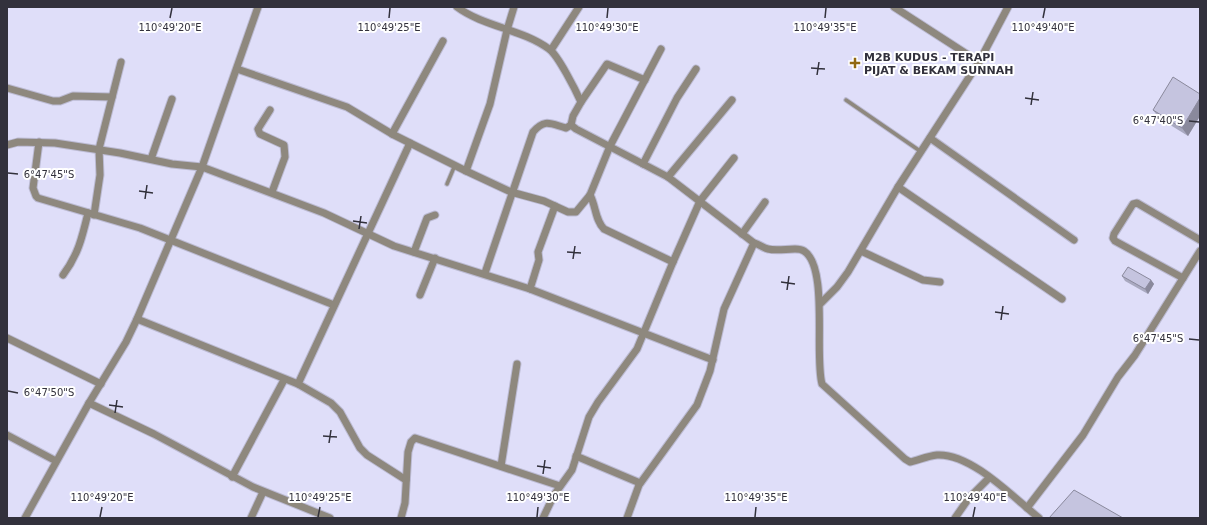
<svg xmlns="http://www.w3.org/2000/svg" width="1207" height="525" viewBox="0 0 1207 525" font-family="'DejaVu Sans',sans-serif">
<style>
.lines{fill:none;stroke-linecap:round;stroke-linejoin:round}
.service-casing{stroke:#bcbbd3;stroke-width:5.5}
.minor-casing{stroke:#bcbbd3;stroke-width:9}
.service{stroke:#8e887e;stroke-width:3.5}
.minor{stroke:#8e887e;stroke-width:7}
.wall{fill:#a9a9c0}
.shaded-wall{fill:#8a899c}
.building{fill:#c5c4df;stroke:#8a899c}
.ticks{fill:none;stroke:#32313c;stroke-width:1.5}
.poi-dot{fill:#916810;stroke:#fff;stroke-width:1.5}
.labels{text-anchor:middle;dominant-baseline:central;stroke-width:4;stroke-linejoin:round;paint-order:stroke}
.poi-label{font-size:11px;font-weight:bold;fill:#32313c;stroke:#fff;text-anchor:start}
.ticks-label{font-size:10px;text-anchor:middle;fill:#32313c;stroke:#fff;stroke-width:4;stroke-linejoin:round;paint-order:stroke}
</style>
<rect width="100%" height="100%" fill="#dfdef9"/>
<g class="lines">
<defs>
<g id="service">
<path d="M846,100L920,151"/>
<path d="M447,184L455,165"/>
</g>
<g id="minor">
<path d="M457,7C484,27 522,29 549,49C558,55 576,91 581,102L573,116L571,125L576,129L668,177L754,243C759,244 763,248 768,249C776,251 786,249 795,249C798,249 801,249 804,251C829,267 814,356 822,384L905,459L910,462C919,460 927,456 937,455C971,453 1013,497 1039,518"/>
<path d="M894,7L979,62"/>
<path d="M551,50L579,7"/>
<path d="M237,69L347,107L392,134L466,171L511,192L544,201L568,212H576L590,195L610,146L661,49"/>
<path d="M7,88L53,101H60L73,96L112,97"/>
<path d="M581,102L607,64L645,80"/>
<path d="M270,110L258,129L260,134L284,145L285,157L272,192"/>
<path d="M392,134L443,41"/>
<path d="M930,138L1074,240"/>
<path d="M39,142L33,188L36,196L38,198L140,228L334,305"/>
<path d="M7,145L18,142L55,143L120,153L172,164L202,167L324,213L394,246L530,289L713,360"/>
<path d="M151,159L172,99"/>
<path d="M643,164L677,98L696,69"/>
<path d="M466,171L490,104L507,30L514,7"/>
<path d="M668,177L732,100"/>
<path d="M898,187L1062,299"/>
<path d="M590,195C596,206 595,220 604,229L673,262"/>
<path d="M94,215L100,175L99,149L121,62"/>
<path d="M742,234L765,202"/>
<path d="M861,251L923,280L940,282"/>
<path d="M414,252L427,218L435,215"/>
<path d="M485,273L533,132C545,118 551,124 566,128L571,125"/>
<path d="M63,275C78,255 82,238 88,213"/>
<path d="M1183,278L1115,241L1113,238L1114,234L1133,204L1137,203L1200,240"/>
<path d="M530,289L539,260L538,252L555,206"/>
<path d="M420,295L435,258"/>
<path d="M821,303L837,287L848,272L898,187L979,62L1008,7"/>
<path d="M137,319L298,384L331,403L340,412L360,448L367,455L406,480"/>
<path d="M7,338L101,384"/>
<path d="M298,384L410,143"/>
<path d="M89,403L154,434L253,487L330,518"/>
<path d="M7,435L56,461"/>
<path d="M576,456L640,483"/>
<path d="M501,466L517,364"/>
<path d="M232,477L284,380"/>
<path d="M1027,508L1083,435L1118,377L1135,355L1200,251"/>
<path d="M25,518L89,403L126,342L137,319L202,167L258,7"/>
<path d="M251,518L263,492"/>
<path d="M401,518L405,503L408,452L411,442L415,438L560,486"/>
<path d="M543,518L554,495L572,470L589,417L598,402L637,349L673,262L700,201L734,158"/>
<path d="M627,518L639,485L697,405L710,371L724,309L754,243"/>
<path d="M955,518L969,498L989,478"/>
</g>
</defs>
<!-- service casing -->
<use href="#service" class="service-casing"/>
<!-- minor casing -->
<use href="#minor" class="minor-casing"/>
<!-- service -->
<use href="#service" class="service"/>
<!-- minor -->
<use href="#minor" class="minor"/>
</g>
<!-- wall -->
<g class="wall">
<path d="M1200,94V116L1188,136L1159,118L1153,110Z"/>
<path d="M1122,276L1151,280L1154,284L1148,294L1125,281Z"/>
</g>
<!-- shaded-wall -->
<g class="shaded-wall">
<path d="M1200,98V116L1188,136L1182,128Z"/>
<path d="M1151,280L1154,284L1148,294L1145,289Z"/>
</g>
<!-- building -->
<g class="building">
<path d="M1173,77L1200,94V98L1182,128L1153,110Z"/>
<path d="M1128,267L1151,280L1145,289L1122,276Z"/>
<path d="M1074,490L1123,518H1049Z"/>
</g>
<!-- ticks -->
<path class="ticks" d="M170,18L172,8M389,18L390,8M607,18L608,8M825,18L826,8M1043,18L1045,8M811,68L825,69M817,75L819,62M1025,98L1039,100M1031,105L1033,92M1189,121L1199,122M8,173L18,174M139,191L153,193M145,199L147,185M353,221L367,223M359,229L361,216M567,252L581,253M573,259L575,246M781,282L795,284M787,290L789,276M995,312L1009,314M1001,320L1003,306M1189,339L1199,340M8,391L18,393M109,405L123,407M115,413L117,400M323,436L337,437M329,443L331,430M537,466L551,468M543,474L545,460M100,517L102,507M318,517L320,507M537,517L538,507M755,517L756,507M973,517L975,507"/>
<!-- markers -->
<path class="poi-dot" d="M853 57h4v4h4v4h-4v4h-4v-4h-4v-4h4z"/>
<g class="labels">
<!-- poi labels -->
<g class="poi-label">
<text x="864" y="57">M2B KUDUS - TERAPI<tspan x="864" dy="13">PIJAT &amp; BEKAM SUNNAH</tspan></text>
</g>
</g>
<g class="ticks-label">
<text x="170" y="31">110°49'20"E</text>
<text x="389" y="31">110°49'25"E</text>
<text x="607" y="31">110°49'30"E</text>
<text x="825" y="31">110°49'35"E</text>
<text x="1043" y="31">110°49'40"E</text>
<text x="1158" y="124">6°47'40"S</text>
<text x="49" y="178">6°47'45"S</text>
<text x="1158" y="342">6°47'45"S</text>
<text x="49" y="396">6°47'50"S</text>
<text x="102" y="501">110°49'20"E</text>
<text x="320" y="501">110°49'25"E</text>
<text x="538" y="501">110°49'30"E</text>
<text x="756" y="501">110°49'35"E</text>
<text x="975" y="501">110°49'40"E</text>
</g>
<!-- border -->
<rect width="1207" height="525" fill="none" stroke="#32313c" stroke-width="16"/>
</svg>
